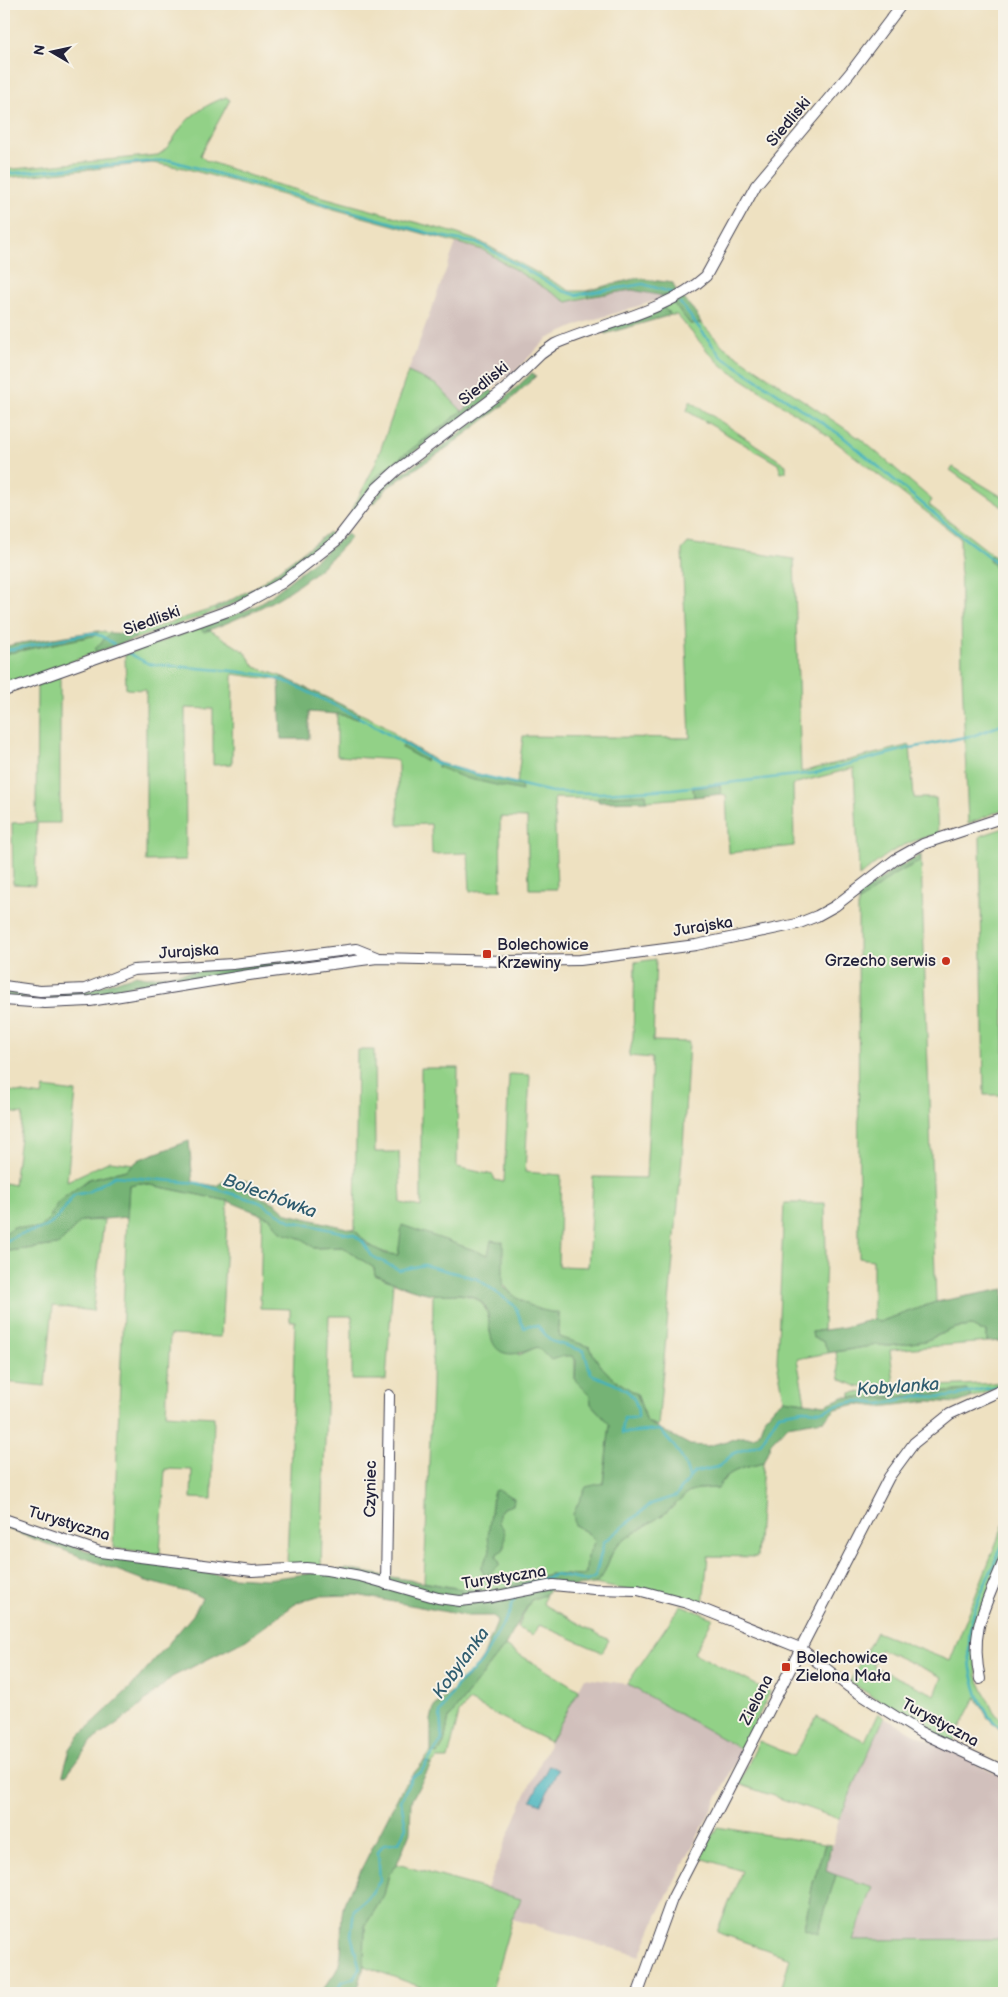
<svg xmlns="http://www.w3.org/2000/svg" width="1008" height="1997" viewBox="0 0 1008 1997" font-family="'Balsamiq Sans',sans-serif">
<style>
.industrial{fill:#d1c0bc}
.green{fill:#92d187;stroke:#5a7a61;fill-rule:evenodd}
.forest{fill:#75b374;stroke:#4c6a58}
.water{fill:#43b2bd;stroke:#326a7c}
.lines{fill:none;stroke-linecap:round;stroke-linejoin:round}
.stream{stroke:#43b2bd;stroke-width:2.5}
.minor-casing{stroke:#413f4f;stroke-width:12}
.minor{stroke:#fff;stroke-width:10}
.poi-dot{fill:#c8321e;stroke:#f7f3e8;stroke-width:2}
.labels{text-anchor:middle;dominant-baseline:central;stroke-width:4;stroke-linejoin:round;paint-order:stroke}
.street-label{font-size:16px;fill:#22223b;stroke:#f7f3e8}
.poi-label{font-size:16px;fill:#22223b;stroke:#f7f3e8;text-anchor:start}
.water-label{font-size:18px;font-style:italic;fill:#2f5c6f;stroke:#f7f3e8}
</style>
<rect width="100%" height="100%" fill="#f7f3e8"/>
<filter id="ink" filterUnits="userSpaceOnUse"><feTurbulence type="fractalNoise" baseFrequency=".02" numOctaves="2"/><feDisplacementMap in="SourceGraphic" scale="10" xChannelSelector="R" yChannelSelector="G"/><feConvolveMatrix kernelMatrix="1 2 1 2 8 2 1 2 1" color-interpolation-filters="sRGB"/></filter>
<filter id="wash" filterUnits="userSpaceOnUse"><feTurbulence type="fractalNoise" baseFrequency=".0096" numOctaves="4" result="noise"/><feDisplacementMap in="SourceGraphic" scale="20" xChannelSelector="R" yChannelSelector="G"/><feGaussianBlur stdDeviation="1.12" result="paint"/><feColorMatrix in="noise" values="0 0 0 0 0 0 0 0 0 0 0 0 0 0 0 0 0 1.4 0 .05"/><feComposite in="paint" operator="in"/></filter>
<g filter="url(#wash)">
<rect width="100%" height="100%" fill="#eee1c1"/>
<!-- industrial -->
<g class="industrial">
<path d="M456,243L483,250L567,302L632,290L661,296V299L580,324L547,339L515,371L462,411L437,385L408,372Z"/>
<path d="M585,1678L627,1684L742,1750L657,1916L640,1956L512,1919L520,1899L486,1890L523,1800L550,1742Z"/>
<path d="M884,1718L1004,1778V1939L853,1940L826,1871L839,1819Z"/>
</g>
<!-- green -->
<g class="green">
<path d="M226,97L230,100L200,155L205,160L268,182L455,233L481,242L570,291H586L588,297L567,302L483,250L184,168L152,163L4,178V170L158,155C170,148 174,136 183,125C194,112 210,103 226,97Z"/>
<path d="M677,293L684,299L674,303L690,324L701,323L724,347L862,440L932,500L929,505L992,554L989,559L1004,580V809L968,824L962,673L960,538L819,429L725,368L710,354L677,315H671L663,307L661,296L669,297Z"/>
<path d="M408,372L437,385L462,411L375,478L368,495L351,517L349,516L375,465Z"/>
<path d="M690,401L786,465V472L781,473L778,464L687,411Z"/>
<path d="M953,467L1004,498V508L950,470Z"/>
<path d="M688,543L794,559L801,772L910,745L914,798H936L938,834C900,843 888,853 859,877L854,768L793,784L794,846L729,853L726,795L721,794L720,785L693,788L694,797L647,801L646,795L598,797L599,802L596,799L554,798L557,889H529L527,818L500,817L501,890L470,891L468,853L432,854L431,824L398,825V760L337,756V714L358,719L359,713L384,725L405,742L402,748L426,761L428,756L439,763L438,767L521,786L517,784L523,736L690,738L682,550Z"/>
<path d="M215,608L217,611L135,639L134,634Z"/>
<path d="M200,628L204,632L210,630L245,652L255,667L283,677L279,680L233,674L232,764L213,765V709L185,708L186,860L146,861V690L126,689L125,655Z"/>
<path d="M98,631L110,633L95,649L96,652L4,688V654L97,635Z"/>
<path d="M60,675V823H37L35,885L13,884L12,823L36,822L37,686Z"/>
<path d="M1004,828V1095H984L980,836Z"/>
<path d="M921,861L936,1302L879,1322L873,1319V1260L859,1258L858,903L893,875Z"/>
<path d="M656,959L653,1041L689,1042L683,1148L658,1426L647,1422L637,1394C616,1381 599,1370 590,1347L559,1337V1313C516,1310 505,1290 488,1255L403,1226L398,1255C378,1253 367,1245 355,1230L357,1050H374L375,1152H399L401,1203L421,1207V1068H458L457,1167L493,1175L495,1180L504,1182L509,1074L530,1075L525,1172L561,1175L558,1266L588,1267L593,1177L646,1178L652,1058L629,1056L633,1038L635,962Z"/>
<path d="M44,1088L76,1092L67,1181L110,1161L134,1164L126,1170L89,1179L59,1202L48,1220L38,1229L14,1227L4,1234V1183L14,1185L23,1114L8,1112L9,1091L42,1096Z"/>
<path d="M141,1183L228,1201L221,1337L170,1335L166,1414L214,1417L212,1499L191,1498L192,1470L165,1469L160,1554L113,1548L127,1217L129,1185Z"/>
<path d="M784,1203H825L826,1258L823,1330L812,1332L813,1338L824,1341L828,1353L797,1359L805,1402L784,1399L777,1362Z"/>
<path d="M262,1214L270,1218L282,1233L303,1239L314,1248L343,1247L374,1268L375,1275L393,1282L386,1380H352V1316H329L321,1566L287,1565L295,1321H290V1309L260,1308Z"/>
<path d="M104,1220L93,1311L53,1306L45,1386L4,1382V1255L9,1251L58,1245L81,1221Z"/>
<path d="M433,1294C467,1294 489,1291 490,1333L519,1355L537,1347L540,1348C550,1363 555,1357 570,1355L575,1358V1380L591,1395V1404L610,1425L603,1483L575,1525L589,1534L595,1541L587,1557L586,1573L581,1576L550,1574L497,1590L478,1592L424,1582L432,1387ZM493,1495L513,1498V1504L503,1508L499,1513L496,1555L500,1564L490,1574L481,1568L490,1551Z"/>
<path d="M972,1326L981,1331H987V1342L890,1350L894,1383L858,1387L840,1379L836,1352L877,1345L889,1346L925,1341L955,1328Z"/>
<path d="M1004,1382V1385L971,1398L968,1390C929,1393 890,1399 851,1397V1393C901,1385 953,1387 1004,1382Z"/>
<path d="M763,1463L757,1557L708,1556L703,1605L595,1584L603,1575L613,1551L619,1543L667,1512L688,1493L698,1489L718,1488C729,1468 743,1469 763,1463Z"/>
<path d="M1004,1523V1553L976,1625L977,1676L994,1713L1004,1721V1734L988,1718L976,1697L951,1746L850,1682L876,1632L950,1661ZM881,1649L942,1677L935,1695L873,1666Z"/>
<path d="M546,1594L543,1604L609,1640L602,1652L540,1625L533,1635L517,1628L531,1600Z"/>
<path d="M681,1605L713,1618L694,1653L770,1692L742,1750L627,1684Z"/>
<path d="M505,1646L579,1690L550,1742L469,1701L459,1713L448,1759H437L431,1765L424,1761L431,1752L438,1754L444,1743L449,1718Z"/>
<path d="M878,1713L884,1718L839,1819L739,1784L759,1741L794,1756L817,1717L865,1741Z"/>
<path d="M717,1827L825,1844L813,1883L804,1928L818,1932L836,1875L873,1887L853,1940L1004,1939V1993H780L790,1958L717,1932L742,1871L701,1858Z"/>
<path d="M397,1864L521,1899L512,1919L491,1993H437L364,1966L365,1926L384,1895L389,1874Z"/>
</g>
<!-- forest -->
<g class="forest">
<path d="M637,278L673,283L677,293L669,297L632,290L588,297L586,291Z"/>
<path d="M684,299L696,313L701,323L690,324L673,303Z"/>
<path d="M663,307L671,315L605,334L603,330Z"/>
<path d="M532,373L536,376L508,402L444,450L388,487L374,504L371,503L385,485L443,446L504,399Z"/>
<path d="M491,390L495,394L389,470L368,495L366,493L375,478L386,468Z"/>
<path d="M329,532L333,536L265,591L217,611L215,608L256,587Z"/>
<path d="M347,534L351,537C308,587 264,609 204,632L200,628L254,607L271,596Z"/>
<path d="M992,554L1004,563V580L989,559Z"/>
<path d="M98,631L97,635L4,654V647L15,644Z"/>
<path d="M110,633L134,634L135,639L96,652L95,649Z"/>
<path d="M283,677L359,713L358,719L337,714L309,712V739H281L279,680Z"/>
<path d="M405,742L428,756L425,761L402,748Z"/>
<path d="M439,763L521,786L522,791L465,778L438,767Z"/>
<path d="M720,785L721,794L694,797L693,788Z"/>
<path d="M646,794L647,801L599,802L598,797Z"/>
<path d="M921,855V861L893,875L858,903V896L892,871Z"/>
<path d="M351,953L362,956L169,984L134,985L71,1000L4,998V990L86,991L135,975L147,977Z"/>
<path d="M189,1141L193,1182L216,1186L227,1179L247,1181L252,1194L275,1203L288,1214L355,1230L367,1244L386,1254L398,1255L402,1225L488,1255L491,1240L503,1242V1286C520,1302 536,1311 559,1313L558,1329L560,1337L590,1347C599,1370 616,1381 637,1394L647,1422L690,1445L708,1446L741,1437H754L759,1433L764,1419L775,1406L784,1399L825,1405L843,1397L887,1398L968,1390L971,1398L957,1403L929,1401L880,1407L856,1404L836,1409L824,1420L787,1426L771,1443L763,1463C743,1469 729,1468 718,1488L698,1489L688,1493L667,1512L619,1543L613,1551L603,1575L595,1584L550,1589L546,1594L531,1600L505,1646L449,1718L444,1743L438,1754L431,1752V1720L434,1707L471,1674L483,1657L498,1620L493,1616H468L357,1595L318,1596L298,1602L246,1640L172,1677L136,1710L93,1740L66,1775L63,1774L70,1749L79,1736L131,1687L193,1615L202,1598L194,1594L143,1580L5,1528V1524L104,1556L233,1577L267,1579L346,1569L478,1592L497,1590L551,1574L581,1576L586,1573L587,1557L595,1541L589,1534L575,1525L573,1514L586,1487L603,1483L610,1425L591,1404L590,1395L575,1380L576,1361L573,1356H564L552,1360L537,1347C516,1356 494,1361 490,1331C488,1319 490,1309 479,1300C465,1290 449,1296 434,1294C414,1292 393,1282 375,1275L374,1268L343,1247L314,1248L303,1239L282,1233L270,1218L228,1201L141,1183L129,1185L127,1217L81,1221L58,1245L9,1251L4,1255V1234L14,1227L38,1229L48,1220L58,1202L89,1179L126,1170L140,1159Z"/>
<path d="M1004,1289V1341L987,1342V1332L981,1331L972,1326L955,1328L925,1341L889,1346L877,1345L828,1353L824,1341L813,1338L812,1332L845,1327L873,1319L879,1322L936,1302Z"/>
<path d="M498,1490L514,1498L513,1505L503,1508L499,1513V1523C507,1530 505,1538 504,1549L496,1555L500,1564L490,1574L484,1575L481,1568L490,1551L488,1537L493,1495L494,1491Z"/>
<path d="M424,1761L431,1765L411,1801L410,1832L397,1864L389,1874L384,1895L365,1926L364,1966L359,1985L354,1993H321C327,1982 338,1973 340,1960C344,1940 338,1921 345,1901L404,1785Z"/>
<path d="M825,1844L831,1845L826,1871L836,1875L818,1933L804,1928L813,1883Z"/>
</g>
<!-- water -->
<path class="water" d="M549,1765L558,1770L541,1804L531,1800Z"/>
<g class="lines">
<!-- stream -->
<g class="stream">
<path d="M4,174L169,160L439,236L480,244L563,291L576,295L643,284L673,293"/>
<path d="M680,303L721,356L842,436L956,532L1004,568"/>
<path d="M4,651L91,633L102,636L114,644"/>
<path d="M128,653L149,664L233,671L266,675L290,683L368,722L436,763L475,774L552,792L600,793L673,789L815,773L906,749L975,735L1004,724"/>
<path d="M4,1243C18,1232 25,1234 41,1229C56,1224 65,1207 74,1195L88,1192L115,1176L197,1183L259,1202L291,1221L354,1235L363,1242L372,1256L399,1270L424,1265L478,1279L515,1306L524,1328L529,1325L538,1326L551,1341L584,1351L591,1374C614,1385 639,1387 638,1418H624L622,1433L660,1430C674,1445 684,1457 689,1477"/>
<path d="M1004,1541C994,1566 979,1593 972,1619C965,1650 971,1688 988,1715C992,1721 999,1727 1004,1732"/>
<path d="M523,1586L555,1575L587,1581L595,1577L604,1542L651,1504L676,1496L694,1472L718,1467L734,1453L760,1444L779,1414L803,1410L823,1411L838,1405L856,1401L881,1404L917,1396L949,1397L983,1389L995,1388"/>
<path d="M336,1993L341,1982L354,1978L360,1969L351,1935L354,1910L368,1898L380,1881L378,1851L384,1844L399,1842L406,1827L401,1801L411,1778L421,1772L442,1740L440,1713L458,1684L480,1664L510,1612L515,1596"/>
</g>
</g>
</g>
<g filter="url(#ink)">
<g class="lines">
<defs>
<g id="minor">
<path d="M4,691L236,608L282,583L336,541L377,488L397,470L505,389L541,354L555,344C603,323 668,311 706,276L756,185L850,73L902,4"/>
<path d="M4,986L40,991L85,989L133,970L233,964L356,949L376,957"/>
<path d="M4,1000L45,1003L90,1001L249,975L377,958L507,961L580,960L696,945L797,924L817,916L835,906L896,859L923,844L1004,817"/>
<path d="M4,1519L100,1552L252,1571L306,1568L327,1570L360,1576L438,1598L460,1601L487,1598L553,1585L594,1589L638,1590L687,1603L800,1648L849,1687L920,1732L1004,1771"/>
<path d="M386,1584L389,1395"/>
<path d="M980,1679C969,1628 986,1606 1004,1560"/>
<path d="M638,1993L672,1899L889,1477L914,1443L950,1414L1004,1389"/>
</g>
</defs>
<!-- minor casing -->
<use href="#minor" class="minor-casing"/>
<!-- minor -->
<use href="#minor" class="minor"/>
</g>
</g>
<!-- markers -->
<g class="poi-dot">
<rect x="482" y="949" width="10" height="10" rx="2.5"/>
<circle cx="946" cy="961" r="5"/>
<rect x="781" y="1662" width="10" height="10" rx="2.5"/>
</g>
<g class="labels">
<!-- street labels -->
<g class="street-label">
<text transform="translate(789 122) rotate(-50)">Siedliski</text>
<text transform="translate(484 384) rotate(-39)">Siedliski</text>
<text transform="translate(152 621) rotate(-20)">Siedliski</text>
<text transform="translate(703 927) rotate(-9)">Jurajska</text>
<text transform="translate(189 952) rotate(-4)">Jurajska</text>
<text transform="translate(371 1489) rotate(-89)">Czyniec</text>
<text transform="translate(69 1524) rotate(17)">Turystyczna</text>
<text transform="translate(504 1578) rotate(-9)">Turystyczna</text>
<text transform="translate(757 1700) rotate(-63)">Zielona</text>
<text transform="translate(940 1723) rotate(28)">Turystyczna</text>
</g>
<!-- poi labels -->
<g class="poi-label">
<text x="497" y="945">Bolechowice<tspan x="497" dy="18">Krzewiny</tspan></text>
<text x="936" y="961" text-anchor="end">Grzecho serwis</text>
<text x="796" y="1658">Bolechowice<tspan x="796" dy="18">Zielona Mała</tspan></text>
</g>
<!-- water labels -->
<g class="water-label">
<text transform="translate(270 1196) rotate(20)">Bolechówka</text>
<text transform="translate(898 1387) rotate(-4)">Kobylanka</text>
<text transform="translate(461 1663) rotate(-54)">Kobylanka</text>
</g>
</g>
<!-- margin -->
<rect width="1008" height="1997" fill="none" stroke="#f7f3e8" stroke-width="20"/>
<!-- north arrow -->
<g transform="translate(52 52) rotate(279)" stroke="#f7f3e8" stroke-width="4" paint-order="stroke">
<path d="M0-4L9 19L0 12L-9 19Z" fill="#22223b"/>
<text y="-8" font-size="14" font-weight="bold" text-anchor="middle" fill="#22223b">N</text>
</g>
</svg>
